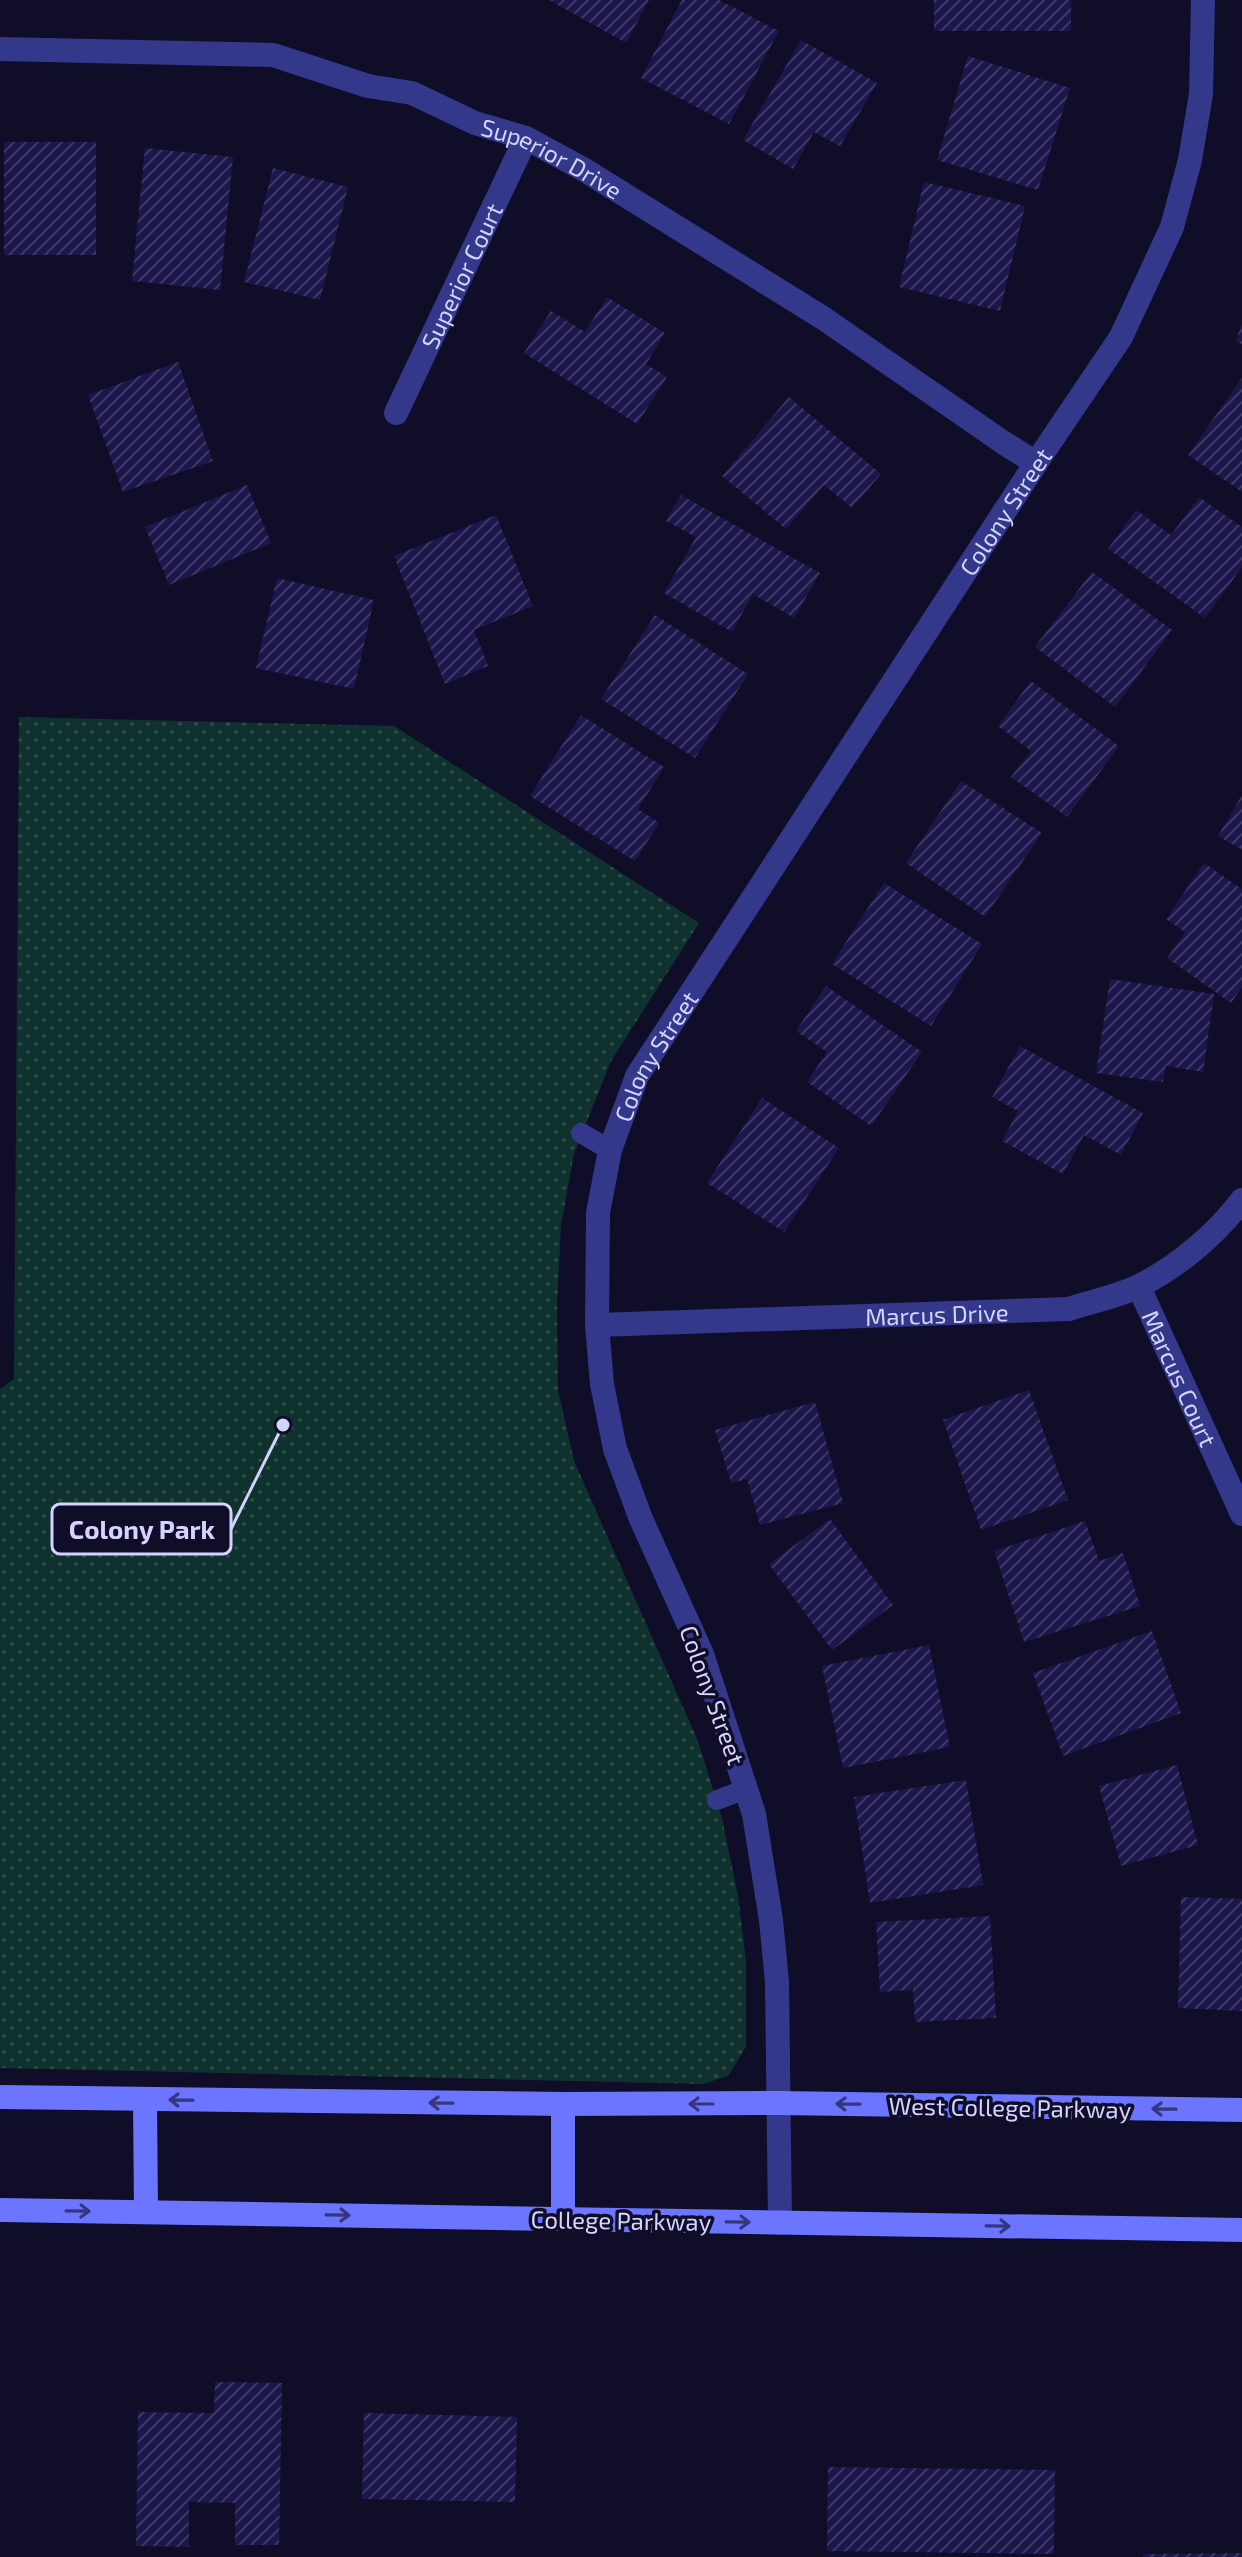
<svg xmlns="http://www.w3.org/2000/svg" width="1242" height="2557" viewBox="0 0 1242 2557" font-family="'Exo 2',sans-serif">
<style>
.park{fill:url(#park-dots)}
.building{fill:url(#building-hatch)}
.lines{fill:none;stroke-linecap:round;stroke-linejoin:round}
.lane{stroke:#33388b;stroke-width:20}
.street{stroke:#33388b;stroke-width:24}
.secondary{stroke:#6b75ff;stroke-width:24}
.oneway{stroke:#34377e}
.labels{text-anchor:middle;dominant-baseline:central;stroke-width:7;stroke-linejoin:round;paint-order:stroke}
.street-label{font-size:24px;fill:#d4d4ff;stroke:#0f0d28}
.leader{fill:none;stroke:#d4d4ff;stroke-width:3}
.callout-dot{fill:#d4d4ff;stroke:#0f0d28;stroke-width:3}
.callout{fill:#0f0d28;stroke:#d4d4ff;stroke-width:3}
.callout-label{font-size:26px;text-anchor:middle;font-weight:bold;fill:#d4d4ff}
</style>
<defs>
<pattern id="park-dots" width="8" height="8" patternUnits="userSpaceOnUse" patternTransform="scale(2)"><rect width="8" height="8" fill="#0f322e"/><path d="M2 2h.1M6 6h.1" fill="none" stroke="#314f4d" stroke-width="1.8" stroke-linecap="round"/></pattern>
<pattern id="building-hatch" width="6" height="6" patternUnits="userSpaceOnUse" patternTransform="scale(2)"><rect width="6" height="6" fill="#1c174b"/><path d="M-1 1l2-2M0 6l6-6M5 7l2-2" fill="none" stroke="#3c3866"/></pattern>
</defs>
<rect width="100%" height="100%" fill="#0f0d28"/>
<!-- park -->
<path class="park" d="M19,717L394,726L699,923L611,1061L574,1154L561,1225L557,1306L558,1390L574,1461L698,1741L722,1818L738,1896L746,1961V2047L728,2076L703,2084L0,2068V1389L14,1379Z"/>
<!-- building -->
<g class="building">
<path d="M549,0H649L626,43Z"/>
<path d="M682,0H719L779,31L729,124L641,78Z"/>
<rect x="934" y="0" width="137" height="31"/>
<path d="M801,40L877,83L840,146L814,132L793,169L743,140Z"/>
<path d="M968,56L1070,88L1038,190L937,160Z"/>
<rect x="4" y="142" width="92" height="113"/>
<path d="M145,148L233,157L220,290L132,281Z"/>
<path d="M273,168L348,187L320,300L244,282Z"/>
<path d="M924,182L1025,206L1000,311L899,287Z"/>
<path d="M607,297L665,333L646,364L667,377L637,424L524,353L551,311L585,332Z"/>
<path d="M1241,325H1242V344L1236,342Z"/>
<path d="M178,362L213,461L123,492L88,395Z"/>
<path d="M1242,378V492L1188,455Z"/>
<path d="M789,397L881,474L852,508L824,485L786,529L722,476Z"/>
<path d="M247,485L271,543L169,585L145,527Z"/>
<path d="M681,495L820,573L794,618L753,594L732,632L664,593L696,537L666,521Z"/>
<path d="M1199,497L1242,527V567L1205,618L1108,549L1136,510L1171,535Z"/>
<path d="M496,515L533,606L474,630L488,666L445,684L394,556Z"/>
<path d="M1092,572L1172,630L1115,707L1035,647Z"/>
<path d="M277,578L374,600L354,689L256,668Z"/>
<path d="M655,615L748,674L695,758L601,699Z"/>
<path d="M1031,681L1119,746L1067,817L1011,777L1031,751L998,726Z"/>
<path d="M581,715L664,767L638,809L659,823L635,861L530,796Z"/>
<path d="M961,781L1042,833L985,917L906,863Z"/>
<path d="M1242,795V850L1218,836Z"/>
<path d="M1204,863L1242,889V987L1231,1003L1167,958L1185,932L1166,919Z"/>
<path d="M884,883L982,944L931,1026L832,964Z"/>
<path d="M1110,979L1214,994L1203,1072L1166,1066L1163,1082L1096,1073Z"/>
<path d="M826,986L922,1052L871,1126L807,1082L827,1052L796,1031Z"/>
<path d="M1020,1046L1143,1113L1121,1155L1084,1135L1063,1174L1002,1141L1018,1111L992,1097Z"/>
<path d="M762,1098L839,1148L784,1232L707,1183Z"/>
<path d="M1029,1390L1068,1500L981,1530L943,1420Z"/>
<path d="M815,1402L843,1503L760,1525L747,1479L731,1483L715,1430Z"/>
<path d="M830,1519L893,1605L832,1650L769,1564Z"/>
<path d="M1085,1521L1099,1561L1123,1553L1140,1606L1024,1642L994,1551Z"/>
<path d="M1152,1631L1181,1713L1063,1756L1033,1673Z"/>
<path d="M929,1645L950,1747L843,1768L822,1666Z"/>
<path d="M1177,1765L1198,1845L1121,1866L1099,1786Z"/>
<path d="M966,1780L983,1885L870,1903L854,1797Z"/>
<path d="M1181,1897L1242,1899V2011L1178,2008Z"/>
<path d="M990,1916L996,2018L915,2022L913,1990L880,1992L876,1922Z"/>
<path d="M215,2382L282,2383L279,2545H235V2503L189,2502V2547L136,2546L138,2412L214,2413Z"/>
<path d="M364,2413L517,2417L515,2502L362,2499Z"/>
<path d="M828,2467L1055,2470L1054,2554L827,2551Z"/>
<path d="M1242,2553V2557H1143V2554Z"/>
</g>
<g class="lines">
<!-- lane -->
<g class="lane">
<path d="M581,1133L610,1150"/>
<path d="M717,1800L746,1789"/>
</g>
<!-- street -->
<g class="street">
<path id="s1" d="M0,49L273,55L368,86L412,93L475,123L526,138L583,169L823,318L1004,443L1036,463"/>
<path id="s2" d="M396,413L526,138"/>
<path id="s3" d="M1139,1287L1242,1514"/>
<path id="s4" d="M597,1325L1069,1309C1093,1301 1120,1296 1141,1285C1180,1265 1216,1234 1242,1200"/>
<path id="s5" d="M780,2223L777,1982L771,1920L754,1814L702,1654L641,1519L615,1449L602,1384L597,1325L598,1213L610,1150L637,1076L1036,463L1121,337L1172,227L1190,160L1201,94L1203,0"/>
</g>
<!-- secondary -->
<g class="secondary">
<path d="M0,2097L563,2104L779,2103L1242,2110"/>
<path d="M145,2100L146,2212"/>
<path d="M563,2104V2219"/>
<path d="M0,2210L1242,2230"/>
</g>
</g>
<!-- one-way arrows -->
<defs><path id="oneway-shaft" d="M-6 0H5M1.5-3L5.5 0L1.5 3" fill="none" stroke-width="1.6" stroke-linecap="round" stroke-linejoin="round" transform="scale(2)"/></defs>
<g class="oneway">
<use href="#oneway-shaft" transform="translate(181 2100) rotate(-179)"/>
<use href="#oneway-shaft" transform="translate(441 2103) rotate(-179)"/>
<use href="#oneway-shaft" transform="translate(701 2104) rotate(180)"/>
<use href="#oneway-shaft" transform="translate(848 2104) rotate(-179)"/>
<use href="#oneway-shaft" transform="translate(1164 2109) rotate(-179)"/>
<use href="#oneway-shaft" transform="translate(78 2211) rotate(1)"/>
<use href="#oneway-shaft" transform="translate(338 2215) rotate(1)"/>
<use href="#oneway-shaft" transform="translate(738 2222) rotate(1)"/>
<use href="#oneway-shaft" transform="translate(998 2226) rotate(1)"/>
</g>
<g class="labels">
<!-- street labels -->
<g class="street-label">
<text stroke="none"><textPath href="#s1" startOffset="572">Superior Drive</textPath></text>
<text stroke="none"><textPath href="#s2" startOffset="152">Superior Court</textPath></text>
<text stroke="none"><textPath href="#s5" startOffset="1856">Colony Street</textPath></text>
<text stroke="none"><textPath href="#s5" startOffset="1208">Colony Street</textPath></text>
<text stroke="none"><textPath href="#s4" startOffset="340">Marcus Drive</textPath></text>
<text stroke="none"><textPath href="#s3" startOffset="100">Marcus Court</textPath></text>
<text transform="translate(713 1695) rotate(70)">Colony Street</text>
<text transform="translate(1010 2107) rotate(1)">West College Parkway</text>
<text transform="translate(621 2220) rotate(1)">College Parkway</text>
</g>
</g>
<!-- callouts -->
<path class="leader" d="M283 1425L231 1529"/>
<circle class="callout-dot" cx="283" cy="1425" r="8"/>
<rect class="callout" x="52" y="1504" width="179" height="50" rx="8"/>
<g class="callout-label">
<text x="142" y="1539">Colony Park</text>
</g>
</svg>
